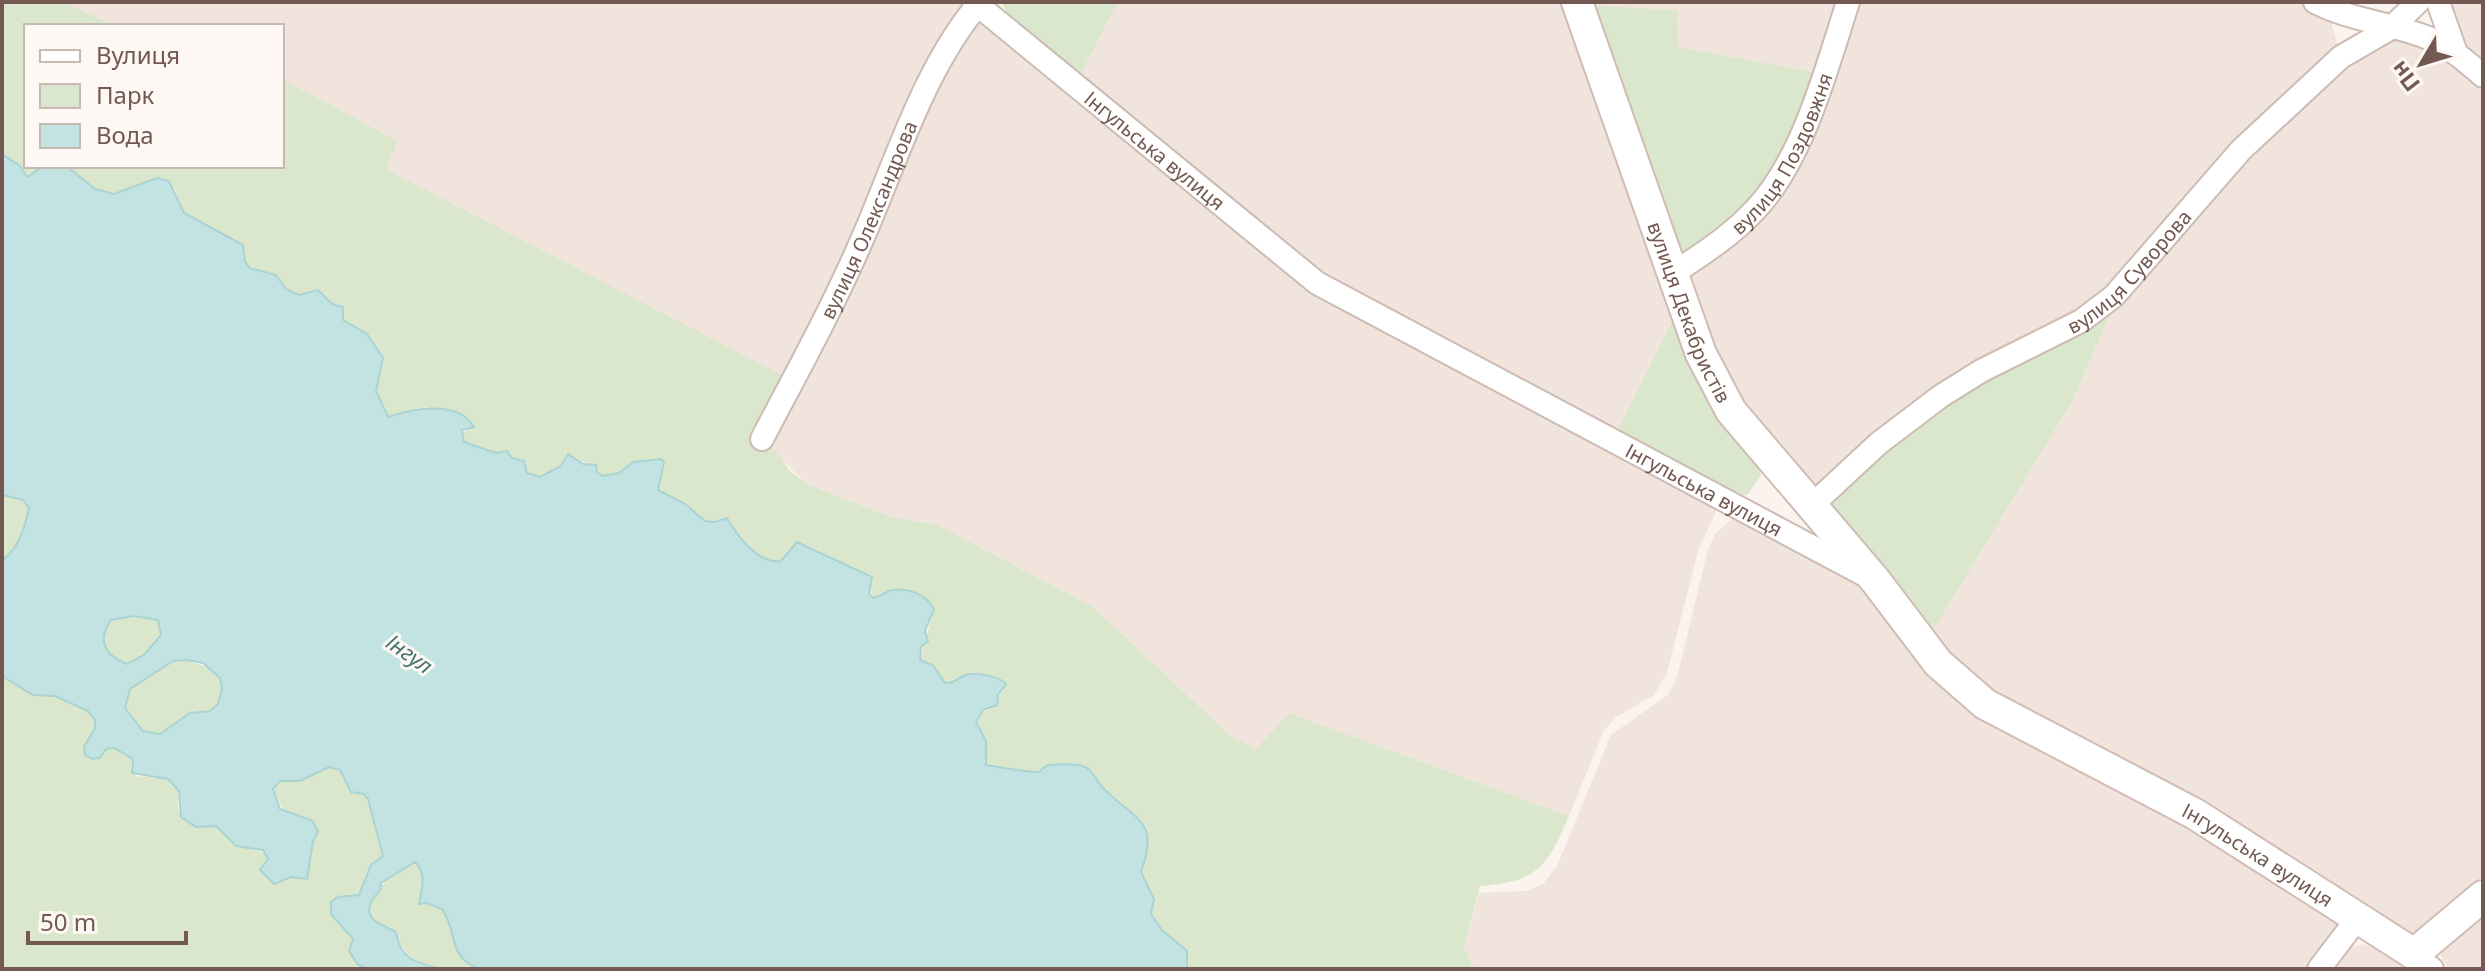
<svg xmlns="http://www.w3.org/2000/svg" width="2485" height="971" viewBox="0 0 2485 971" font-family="'Noto Sans',sans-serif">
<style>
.residential{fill:#f1e4dc}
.green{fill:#dbe7cc}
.water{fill:#c3e2e2;stroke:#aad3d3;stroke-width:2;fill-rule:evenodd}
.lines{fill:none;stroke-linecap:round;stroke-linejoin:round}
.street-casing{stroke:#ccbbb3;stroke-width:26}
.secondary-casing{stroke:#d0bcb4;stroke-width:34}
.street{stroke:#fff;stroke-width:22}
.secondary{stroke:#fff;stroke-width:30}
.labels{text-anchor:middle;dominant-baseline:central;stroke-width:6;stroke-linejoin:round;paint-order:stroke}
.street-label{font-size:20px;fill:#735952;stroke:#fdf8f3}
.water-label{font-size:22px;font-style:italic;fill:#477576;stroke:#fdf8f3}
</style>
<rect width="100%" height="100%" fill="#fbf3ed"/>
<!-- residential -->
<g class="residential">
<path d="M65,2H962L965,12L790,380L386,169L398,141L282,79V26H115Z"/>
<path d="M1118,2H1571L1678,309L1616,433L1324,276L1079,77Z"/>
<path d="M1584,2H1842L1819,73L1678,47L1676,10L1585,5Z"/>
<path d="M1854,2H2305L2330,18L2338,47L2111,291L1819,491L1735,407L1684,278L1729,243Z"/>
<path d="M2443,2H2483V67L2469,54Z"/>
<path d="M979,21H988L1313,287L1714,506L1716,512L1699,548L1667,673L1654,695L1616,717L1604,730L1569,816L1289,713L1256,750L1231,736L1093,607L938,525L891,517L807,484L780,458L771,445L774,429L936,79L969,27Z"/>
<path d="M2384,36L2428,42L2483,82V885L2430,932L2407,939L1989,700L1928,639L2073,400L2115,303L2187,216L2343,63Z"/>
<path d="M1732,519H1743L1852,571L1933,668L2192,818L2337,921L2338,930L2314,969H1474L1464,947L1479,893L1528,891L1544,883L1557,866L1611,735L1668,695L1677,677L1708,550L1715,534Z"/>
<path d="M2483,909V969H2448L2441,956L2443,945Z"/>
<path d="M2363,944L2373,948L2412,969H2323L2344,949Z"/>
</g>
<!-- green -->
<g class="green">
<path d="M2,2H65L115,26H26V166H47L27,177L20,166L2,154Z"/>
<path d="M1002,2H1118L1079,77C1057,59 1009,28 1002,2Z"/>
<path d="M1585,5L1677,10L1678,47L1819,73L1792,139L1754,205L1682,259Z"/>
<path d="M282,79L398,141L386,169L795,382L774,429L771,445L790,471L807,484L891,517L938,525L1093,607L1231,736L1256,749L1289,713L1569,816C1546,869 1538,881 1480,886L1464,947L1474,969H1187C1180,937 1166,941 1151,914L1154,899L1141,872C1162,820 1132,820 1102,788C1095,780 1093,771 1082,766C1067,760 1048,772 1033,772C1024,772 994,767 986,765V741L976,722L980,713L991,709L1005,687C994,679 976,669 962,676C955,680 954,683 945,683L929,663L920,660L934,609C910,579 900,596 873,598L870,587L853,570L798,542L780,561C761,563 736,538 730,522L705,521L685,504L658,490L661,467L658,460L633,462L619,473L603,476L592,464L565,457L562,466L540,477L527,473L519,459L512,458L507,452L496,453L464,442L460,434L468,430L463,417L424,407L388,417L376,391L383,358L367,334L345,323C330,289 323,304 297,294C287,290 285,285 278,278C272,272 255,272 245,262L243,245L184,213L174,187L157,178C130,187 111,203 85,182C78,177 74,170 66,166H282Z"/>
<path d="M2115,303L2073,400L1928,639L1832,514L1834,498L1843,484L1946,400Z"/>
<path d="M1678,309L1760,467L1761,476L1747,495L1737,494L1616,433Z"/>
<path d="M2,495L23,500L29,508C24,530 20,546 2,561Z"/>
<path d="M134,616L158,620L161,635L145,654L127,664C104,654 97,640 111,620Z"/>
<path d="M186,660L213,669L220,678L222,689L218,704L210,711L190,713L160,734L143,731L125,708L130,689L173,661Z"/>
<path d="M2,676L33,695L55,696L88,711L95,720V728L84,747L85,755L92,759L100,758L106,749L114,748L133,759L130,769L136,776L168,779L179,791L178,810L196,827L216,826L231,843L268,854L264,864L274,884L291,877L307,878L313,821L284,812L273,789L280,781H300L329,767L340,770L350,792L364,794L368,799L383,857L370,870L359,895L346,897L331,914L353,939L352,948L361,966L370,969H2Z"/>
<path d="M416,861L422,868V897L442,908C456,928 453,960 480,969C437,969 409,971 392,928L374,922C360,893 397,872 416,861Z"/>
</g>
<!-- water -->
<path class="water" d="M2,154L20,166L27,177L44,166H66L95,189L114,194L157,178L169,181L184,213L243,245L245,262L250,268L276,275L286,289L299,295L318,290L332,304L343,307V320L367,334L383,358L376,391L388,417C411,409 458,399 474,427L462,430L464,442L496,453L507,451L512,458L524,461L527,473L540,477L561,466L568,454L583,464L596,465L597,472L603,476L619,473L633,462L661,459L664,462L658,490L685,504L705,521L715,522L727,518C737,535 757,564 781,561L797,542L872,577L869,593L873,598C881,597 884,592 892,590C908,588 926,594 934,609L925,631L928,641L921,647L920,660L933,665L945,683C955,683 955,680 963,676C973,671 999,676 1006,684L998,695L997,705L983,710L976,722L986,741V765C991,766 1034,773 1039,772C1042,770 1045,765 1049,765C1055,764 1072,764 1079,765C1094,768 1094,779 1104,789C1136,821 1160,820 1141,872L1154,899L1151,914L1162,930L1187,951V969H480C446,957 459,933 442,909L427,903L419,904C421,891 428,874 415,862L381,883C381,893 377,893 372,900C361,921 385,925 396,932C399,959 418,963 440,969H370L358,965L349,951L353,939L331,914V902L338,897L359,895L371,865L383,856L368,799L364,794L351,792L340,770L329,767L300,781H280L273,789L280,809L313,821L318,832L313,841L307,879L291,877L274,884L260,870L268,859L263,850L236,846L216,826L196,827L181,817L179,791L168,779L132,773L133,759L114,748L106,749L100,758L92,759L85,755L84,747L95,728V720L88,711L55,696L33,695L2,676V561C20,546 24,530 29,508L23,500L2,495ZM134,616L158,620L161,635L145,654L127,664C104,655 97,640 111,620ZM186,660L203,663L220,678L222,689L218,704L210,711L190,713L160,734L143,731L125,708L130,689L173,661Z"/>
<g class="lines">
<defs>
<g id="street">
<path id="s1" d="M974,2L1317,283L1863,574"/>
<path d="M2315,2C2352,21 2393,23 2431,39C2451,48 2467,62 2483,76"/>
<path d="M2438,2L2456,53"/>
<path id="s2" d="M1672,274C1701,255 1731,236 1755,210C1803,160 1827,67 1848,2"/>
<path id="s3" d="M762,439C796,374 832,309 861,242C896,163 923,69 980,2"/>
<path id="s4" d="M1810,507L1879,443L1941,396L1981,371L2081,321L2114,296L2241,150L2341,57L2391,28L2418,2"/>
<path d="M2414,954L2432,969"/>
<path d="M2319,969L2357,919"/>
</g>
<g id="secondary">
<path id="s5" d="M1577,2L1701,354L1731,411L1875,580L1938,663L1985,704L2195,814L2414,954L2483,896"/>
</g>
</defs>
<!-- street casing -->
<use href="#street" class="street-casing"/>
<!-- secondary casing -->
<use href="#secondary" class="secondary-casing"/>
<!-- street -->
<use href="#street" class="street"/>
<!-- secondary -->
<use href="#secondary" class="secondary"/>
</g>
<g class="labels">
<!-- street labels -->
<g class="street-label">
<text stroke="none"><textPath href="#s1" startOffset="234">Інгульська вулиця</textPath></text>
<text stroke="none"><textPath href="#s2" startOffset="168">вулиця Поздовжня</textPath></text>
<text stroke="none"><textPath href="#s3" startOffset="244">вулиця Олександрова</textPath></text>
<text stroke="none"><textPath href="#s4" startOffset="400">вулиця Суворова</textPath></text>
<text stroke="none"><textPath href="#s5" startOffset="330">вулиця Декабристів</textPath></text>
<text stroke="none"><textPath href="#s1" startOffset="882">Інгульська вулиця</textPath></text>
<text stroke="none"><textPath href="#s5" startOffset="1138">Інгульська вулиця</textPath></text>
</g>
<!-- water labels -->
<g class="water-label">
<text transform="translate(410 653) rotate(35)">Інгул</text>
</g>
</g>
<!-- border -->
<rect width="2485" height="971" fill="none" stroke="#735952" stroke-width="8"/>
<!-- legend -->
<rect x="24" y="24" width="260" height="144" fill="#fdf8f3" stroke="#c6b8b3" stroke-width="2"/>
<rect x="40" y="50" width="40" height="12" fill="#ffffff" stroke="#c6b8b3" stroke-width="2"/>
<text x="96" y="64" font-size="24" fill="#735952">Вулиця</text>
<rect x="40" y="84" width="40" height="24" fill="#dbe7cc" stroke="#c6b8b3" stroke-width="2"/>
<text x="96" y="104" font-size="24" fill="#735952">Парк</text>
<rect x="40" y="124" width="40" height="24" fill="#c3e2e2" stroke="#c6b8b3" stroke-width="2"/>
<text x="96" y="144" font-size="24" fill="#735952">Вода</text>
<!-- north arrow -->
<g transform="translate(2421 64) rotate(232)" stroke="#fdf8f3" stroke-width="6" paint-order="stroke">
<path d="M0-6L14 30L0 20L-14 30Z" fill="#735952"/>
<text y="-12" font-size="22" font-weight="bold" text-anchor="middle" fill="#735952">Пн</text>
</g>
<!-- scale -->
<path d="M28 931v12h158v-12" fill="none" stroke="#735952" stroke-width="4"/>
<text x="40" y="931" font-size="24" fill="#735952" stroke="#fdf8f3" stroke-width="6" paint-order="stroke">50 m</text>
</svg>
